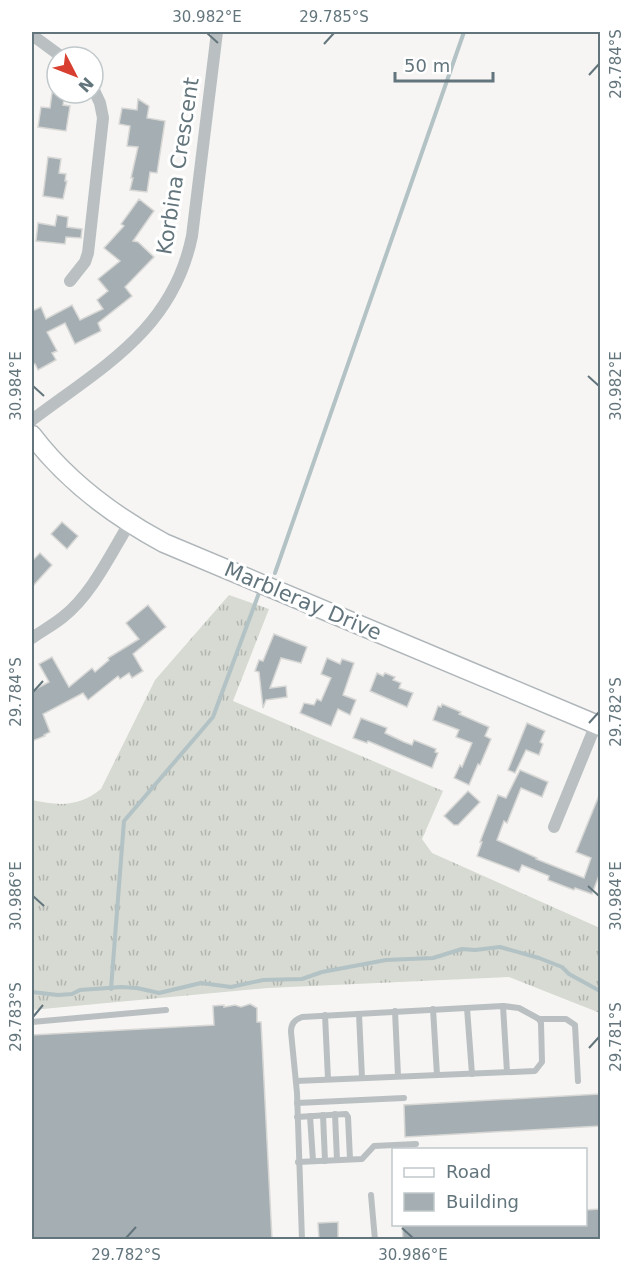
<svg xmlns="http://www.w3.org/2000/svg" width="632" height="1271" viewBox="0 0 632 1271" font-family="'DejaVu Sans',sans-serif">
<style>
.grass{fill:url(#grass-tufts)}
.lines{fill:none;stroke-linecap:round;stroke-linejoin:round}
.stream{stroke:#b3c2c4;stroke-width:4}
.building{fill:#a5aeb2;stroke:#d7d7d5;stroke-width:1.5}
.secondary-casing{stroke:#afb6b9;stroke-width:21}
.lane{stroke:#bac0c2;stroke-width:6}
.street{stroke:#bac0c2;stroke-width:12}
.secondary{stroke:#fff;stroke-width:18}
.ticks{fill:none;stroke:#63757c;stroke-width:2}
.labels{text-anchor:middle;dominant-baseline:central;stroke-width:6;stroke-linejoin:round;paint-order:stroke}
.street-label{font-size:21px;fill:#63757c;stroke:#fff}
.neatline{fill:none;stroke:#63757c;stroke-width:2}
.ticks-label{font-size:15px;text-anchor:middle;fill:#63757c}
</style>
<defs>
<pattern id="grass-tufts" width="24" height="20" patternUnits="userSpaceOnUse" patternTransform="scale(1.5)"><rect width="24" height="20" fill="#d6dad2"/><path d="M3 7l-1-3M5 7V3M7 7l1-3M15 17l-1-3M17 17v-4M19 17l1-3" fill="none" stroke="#b1b5af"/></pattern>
</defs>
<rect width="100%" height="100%" fill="#f6f5f3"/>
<!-- grass -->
<path class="grass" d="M229,595L269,609L233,701L443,791L422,839L432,853L600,928V1013L509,977L268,988L32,1010V800C59,806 79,807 101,789L155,680Z"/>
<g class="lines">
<!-- stream -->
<g class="stream">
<path d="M275,573L464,32"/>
<path d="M111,989L124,821L213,717L259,593"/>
<path d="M32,992L58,995L72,994L80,990L121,987L137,988L159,993L201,983L231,987L263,980L302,979L322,972L386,960L433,958L462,949L475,950L500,947L539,958L562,967L569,974L600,991"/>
</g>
</g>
<!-- building -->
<g class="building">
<path d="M52,93H65L63,105L70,106L66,131L38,127L41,107L50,108Z"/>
<path d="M138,99L149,106L147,118L165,121L157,173L150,172L147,192L130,190L133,178H131L138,147L127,146L130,126L119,124L122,108L137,110Z"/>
<path d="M48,157L61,159L59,173L66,174L65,181H67L63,199L43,196Z"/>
<path d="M139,199L154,211L133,241L138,242L154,257L125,287L132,296L98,323L101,331L75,344L65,323L47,332L57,351L52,353L56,360L38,370L35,364L32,365V311L41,307L46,319L72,305L80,320L103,309L97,300L108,291L98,279L120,261L104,248L124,226L121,224Z"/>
<path d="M57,215L68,217L67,227L82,229L81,238L66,237L65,244L36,241L38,223L55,226Z"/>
<path d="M62,522L78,536L67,549L51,534Z"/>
<path d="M40,553L52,565L32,587V561Z"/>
<path d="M148,605L166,627L133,654L143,671L132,678L129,673L120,679L118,676L88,700L83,693L43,714L50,732L44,735L45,736L32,741V691L49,682L39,664L52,657L69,687L92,668L95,672L109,660L108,658L139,639L126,623Z"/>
<path d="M274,634L307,647L301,663L281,658L270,688L286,686L287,697L266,700L263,708L259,672L255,671L259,660L263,661Z"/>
<path d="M327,658L340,664L342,659L354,663L343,695L356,700L350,715L338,709L331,726L300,713L304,703L314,705L317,699L321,701L331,678L321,674Z"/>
<path d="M377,673L383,676L385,673L395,677L393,680L401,683L399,688L413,693L407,707L370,691Z"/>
<path d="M442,704L461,712L459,714L489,727L485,736L491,739L480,765L478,764L469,785L454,778L460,765L462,767L472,743L456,737L459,730L433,720L438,706L441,707Z"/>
<path d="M361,718L387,728L385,733L404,742L412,745L414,740L436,749L435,752L438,753L432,768L368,741L367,743L353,738Z"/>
<path d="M527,723L545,731L540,742L543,744L539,755L526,750L515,773L508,770Z"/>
<path d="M520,770L548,782L542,797L521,788L507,823L504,821L497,840L537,858L536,859L584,878L591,858L576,852L600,793V873L592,894L575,888L574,890L548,880L549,876L522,865L519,872L477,856L482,842H480L498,795L506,798Z"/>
<path d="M468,791L480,802L458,825H454L444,816Z"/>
<path d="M250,1004L257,1008V1022H261L272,1239H32V1035L214,1025L213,1006L224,1005V1007L235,1005L241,1007Z"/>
<path d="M600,1094V1126L405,1137L404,1105Z"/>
<path d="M600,1209V1239H403L402,1224H585V1210Z"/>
<path d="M338,1222V1239H319L318,1223Z"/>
</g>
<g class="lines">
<defs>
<path id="secondary" d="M32,435C67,481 112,515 164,543L600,726"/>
</defs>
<!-- secondary casing -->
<use href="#secondary" class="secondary-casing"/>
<!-- lane -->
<g class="lane">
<path d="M503,1006L507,1072"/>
<path d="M467,1008L472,1074"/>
<path d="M433,1009L437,1075"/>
<path d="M395,1011L398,1076"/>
<path d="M359,1014L362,1078"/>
<path d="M325,1015L328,1079"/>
<path d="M32,1022L166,1010"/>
<path d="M296,1081L535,1071L542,1062L541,1023L539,1019"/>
<path d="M297,1103L404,1098"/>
<path d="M335,1114L337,1160"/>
<path d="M323,1115L325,1161"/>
<path d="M310,1116L313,1161"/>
<path d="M297,1117L346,1114L348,1117L350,1159"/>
<path d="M298,1162L362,1159L374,1146L416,1144"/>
<path d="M371,1195L375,1240"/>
<path d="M302,1240L297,1093L291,1032C291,1024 294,1020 302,1017L503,1006L519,1008L539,1019H566L575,1025L578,1081"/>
</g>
<!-- street -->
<g class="street">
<path d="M32,35L62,57"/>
<path d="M70,281L85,262L88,253L103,118L100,103L93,88"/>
<path d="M32,420C102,367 173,330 192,236L217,32"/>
<path d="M32,638C42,631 53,625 63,617C92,594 110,555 129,524"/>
<path d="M554,827L596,724"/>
</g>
<!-- secondary -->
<use href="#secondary" class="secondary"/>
</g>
<!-- ticks -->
<path class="ticks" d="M207,33L218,43M324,44L334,33M589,75L599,64M588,376L599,386M33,386L44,396M33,692L43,681M589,723L599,712M588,886L599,896M33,896L44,906M33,1017L43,1005M589,1048L599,1037M402,1228L413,1238M126,1238L136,1227"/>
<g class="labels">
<!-- street labels -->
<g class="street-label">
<text transform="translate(178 166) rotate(-81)">Korbina Crescent</text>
<text transform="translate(303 601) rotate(23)">Marbleray Drive</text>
</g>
</g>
<!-- border -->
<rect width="632" height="1271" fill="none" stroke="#ffffff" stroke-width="66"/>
<!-- legend -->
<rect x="392" y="1148" width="195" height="78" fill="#ffffff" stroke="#c1c8cb" stroke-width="1.5"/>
<rect x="404" y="1168" width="30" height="9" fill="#ffffff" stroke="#c1c8cb" stroke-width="1.5"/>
<text x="446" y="1178" font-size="18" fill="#63757c">Road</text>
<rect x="404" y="1193" width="30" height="18" fill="#a5aeb2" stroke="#c1c8cb" stroke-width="1.5"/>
<text x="446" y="1208" font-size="18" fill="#63757c">Building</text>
<!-- north arrow -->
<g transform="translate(75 75) rotate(132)"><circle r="28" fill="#ffffff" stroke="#c1c8cb" stroke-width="1.5"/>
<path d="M0-4.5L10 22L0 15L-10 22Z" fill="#d93f30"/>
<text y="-9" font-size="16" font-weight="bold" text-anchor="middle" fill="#63757c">N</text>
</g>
<!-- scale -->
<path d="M395 72v9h98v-9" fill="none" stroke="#63757c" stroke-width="3"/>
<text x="404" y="72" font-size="18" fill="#63757c" stroke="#ffffff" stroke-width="4.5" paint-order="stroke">50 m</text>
<rect x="33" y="33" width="566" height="1205" class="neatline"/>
<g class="ticks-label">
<text x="207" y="22">30.982°E</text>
<text x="334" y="22">29.785°S</text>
<text transform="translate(616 64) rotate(-90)" y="5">29.784°S</text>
<text transform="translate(16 386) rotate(-90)" y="5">30.984°E</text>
<text transform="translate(616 386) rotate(-90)" y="5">30.982°E</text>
<text transform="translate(16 692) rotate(-90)" y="5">29.784°S</text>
<text transform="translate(616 712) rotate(-90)" y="5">29.782°S</text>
<text transform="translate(16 896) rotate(-90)" y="5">30.986°E</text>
<text transform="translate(616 896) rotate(-90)" y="5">30.984°E</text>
<text transform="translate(16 1017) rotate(-90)" y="5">29.783°S</text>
<text transform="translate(616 1037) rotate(-90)" y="5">29.781°S</text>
<text x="126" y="1260">29.782°S</text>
<text x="413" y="1260">30.986°E</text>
</g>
</svg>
